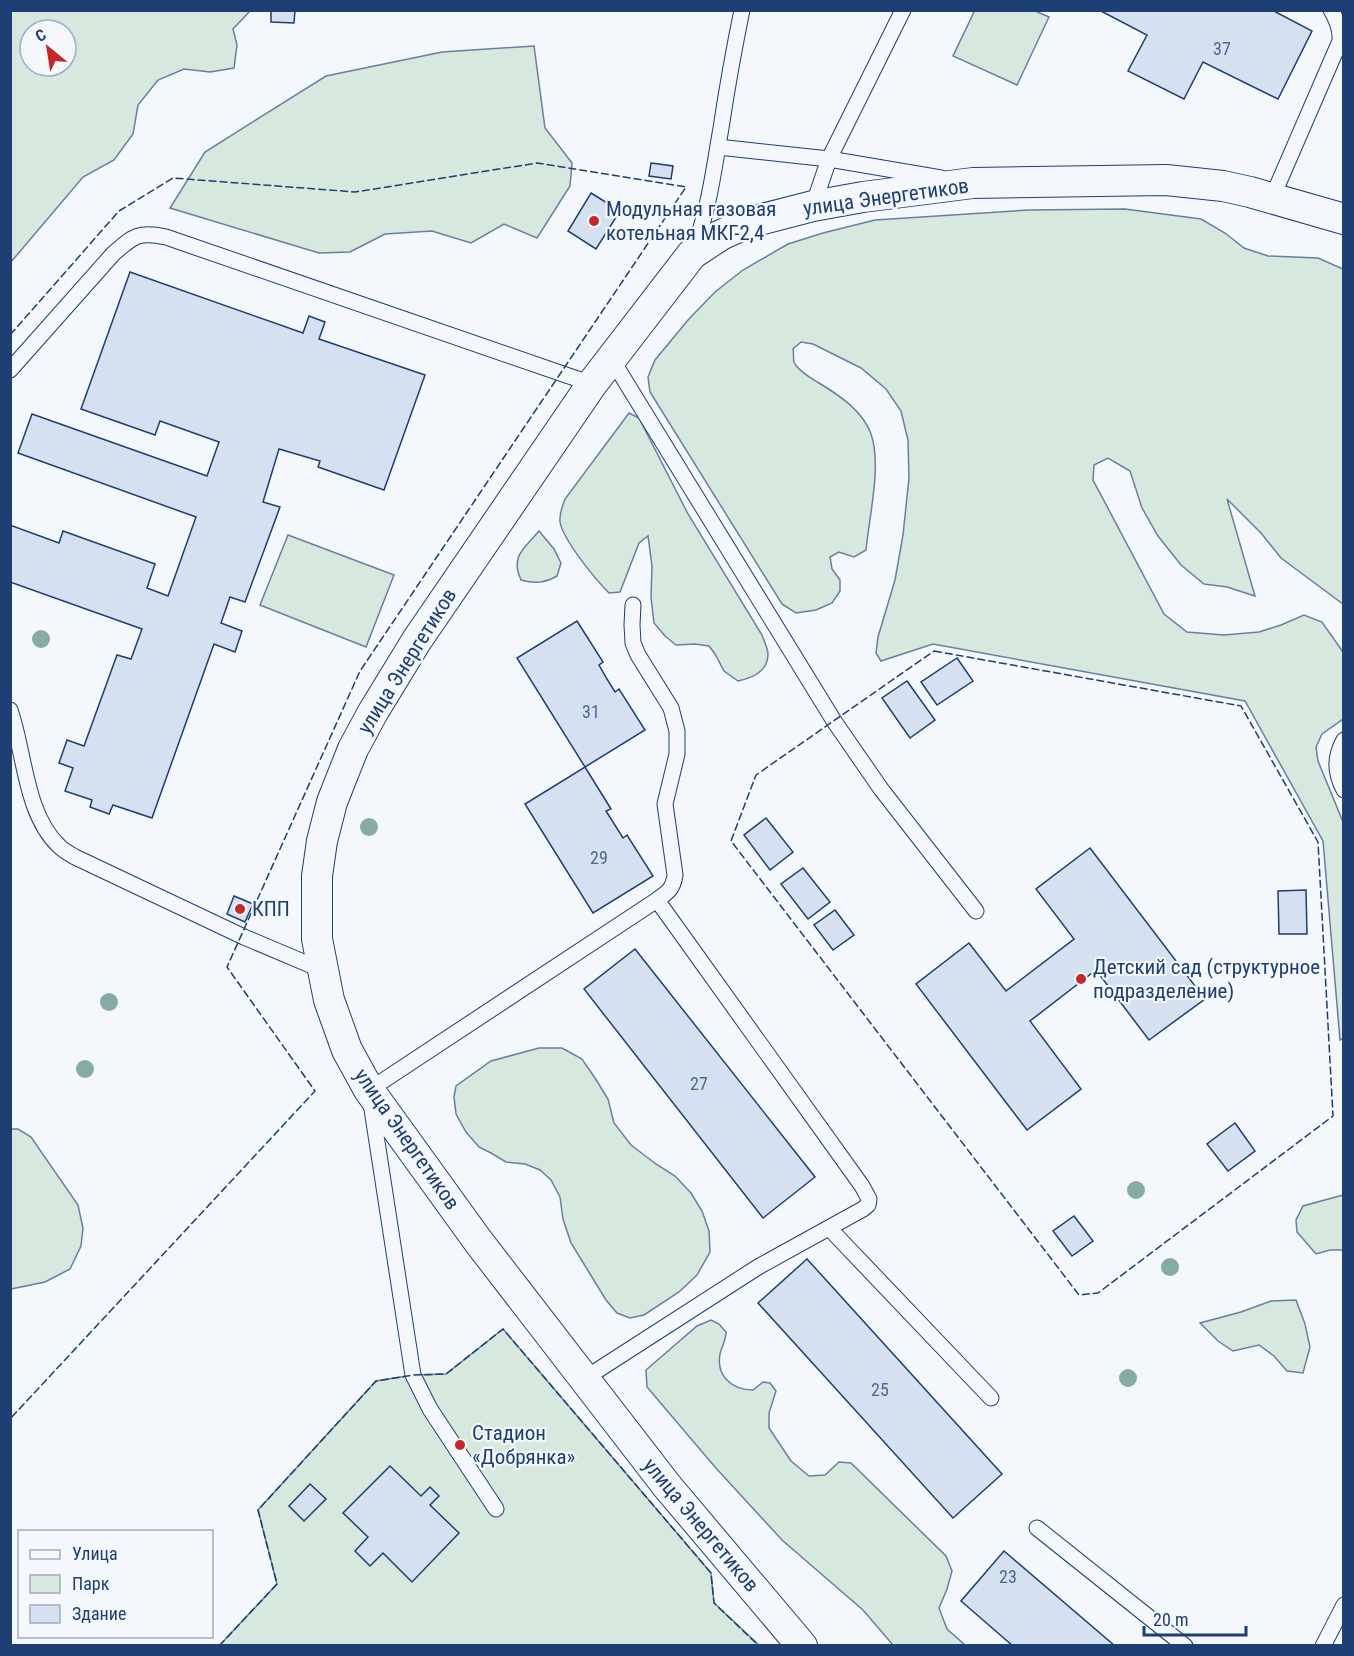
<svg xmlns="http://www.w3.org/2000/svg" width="1354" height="1656" viewBox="0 0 1354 1656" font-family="'Roboto Condensed',sans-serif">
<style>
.green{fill:#d7e8df;stroke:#687fa3;stroke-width:1.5;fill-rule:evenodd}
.building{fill:#d5e0f0;stroke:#1d3f73;stroke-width:1.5}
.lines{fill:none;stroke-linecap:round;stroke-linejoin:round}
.service-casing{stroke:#1d3f73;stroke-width:17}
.minor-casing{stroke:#1d3f73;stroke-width:32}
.service{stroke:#f4f7fb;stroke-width:15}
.minor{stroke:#f4f7fb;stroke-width:30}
.fence{stroke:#1d3f73;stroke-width:1.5;stroke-dasharray:8 3;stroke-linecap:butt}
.tree{fill:#86aba6}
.poi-dot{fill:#c62828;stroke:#f4f7fb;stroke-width:2}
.labels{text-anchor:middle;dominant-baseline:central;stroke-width:4.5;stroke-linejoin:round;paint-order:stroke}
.number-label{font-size:18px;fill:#4b6792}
.street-label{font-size:21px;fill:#1d3f73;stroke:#f4f7fb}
.poi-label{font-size:21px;fill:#1d3f73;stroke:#f4f7fb;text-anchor:start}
</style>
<rect width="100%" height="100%" fill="#f4f7fb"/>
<!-- green -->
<g class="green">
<path d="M11,10L250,11L233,29L237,45L234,68L210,72L184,69L158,80L138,105L133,134L114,160L83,177L11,262ZM30,30H66V66H30Z"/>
<path d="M975,10L1035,11L1049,17L1017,85L953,56Z"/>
<path d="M534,46L545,128L572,163L570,186L537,238L504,224L471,243L432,231L385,234L350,252L319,253L170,208L205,152L326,76L442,52Z"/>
<path d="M1125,209L1201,219L1225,233L1244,248L1268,256L1318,258L1343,269V604L1281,558L1261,533L1227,499L1255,596L1227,587L1204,584L1181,565L1158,536L1142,508L1130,471L1108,458L1094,465L1093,480L1164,614L1187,632L1224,635L1259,632L1281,625L1304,615L1322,622L1343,652V719L1322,734L1316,747L1318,761L1343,822L1344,1038L1340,1040L1323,841L1245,701L933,644L881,661L876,653L878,637L895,580L903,535L909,478L908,440L901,411L886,389L861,368L813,344L801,342L793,349C794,352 793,359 794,362C798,371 811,378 819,383C839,395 863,411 871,434C882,465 869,517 866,550L854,557L839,552L830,557L832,569L840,580V591L832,603L816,610L796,613L782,604L650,392L648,377L655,360L688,320L715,292L743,270L788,244L823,233L875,220L1029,210Z"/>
<path d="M629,413L639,418L688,514L762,635C764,641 768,649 768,654C768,672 752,678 738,681L724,671L715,654L709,646L695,644L676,645L665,636L654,623L651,597L652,566L648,536L639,543L620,592L609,593C596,580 563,540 560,522C559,514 562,507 565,499Z"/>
<path d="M539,531L554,549L561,563L557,576C545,583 535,584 521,580C510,556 524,549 539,531Z"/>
<path d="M288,535L394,575L366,647L260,605Z"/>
<path d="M539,1048H562L582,1059L595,1078L608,1099L614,1123L631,1145L656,1164L675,1176L691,1193L702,1211L709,1231L710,1252L697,1275L679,1292L644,1315L630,1318L617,1313L606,1300L571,1243L563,1219L560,1197L551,1180L540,1170L525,1164L506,1162L491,1153L479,1147L466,1132L456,1114L454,1097L456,1086L491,1061Z"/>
<path d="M11,1129H18L31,1137L78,1205L83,1228L81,1246L70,1269L45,1282L11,1289Z"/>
<path d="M1343,1195V1250H1330L1316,1254L1297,1232L1296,1220L1303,1206Z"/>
<path d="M1296,1300L1305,1324L1310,1347L1303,1373L1287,1371L1274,1356L1259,1345L1233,1351L1218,1341L1200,1323L1241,1312L1271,1301Z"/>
<path d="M711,1320L719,1324L726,1332C726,1340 722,1346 720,1354C716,1376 732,1390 753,1390L763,1382L770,1383L776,1391L769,1413V1428L791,1461L809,1476L825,1475L839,1462L851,1463L946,1556L952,1571L947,1589L939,1608L947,1629L965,1645H893L863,1610L782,1540L715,1467L647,1387L646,1370L697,1326Z"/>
<path d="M503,1329L711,1573L714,1603L759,1645L219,1646L277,1584L258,1510L376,1381L413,1375L446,1374Z"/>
</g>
<!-- building -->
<g class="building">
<path d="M271,10H295L294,23L271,22Z"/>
<path d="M1099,10H1272L1312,31L1278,99L1203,62L1184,99L1128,71L1147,35Z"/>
<path d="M651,163L673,166L671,179L649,176Z"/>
<path d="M591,193L620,211L596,249L568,231Z"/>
<path d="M130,272L303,333L309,316L325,322L319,339L425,375L384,490L318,467L320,461L279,449L263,502L280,507L245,602L230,597L221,623L242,631L235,652L214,644L152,818L113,805L109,814L90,807L92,800L65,791L73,768L59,763L67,740L84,746L117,655L131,659L142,629L10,582V525L59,543L63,531L155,564L147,588L168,596L196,517L18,453L32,414L207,476L219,442L160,421L155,435L81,409Z"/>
<path d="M577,621L603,662L599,665L607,679L615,692L619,689L645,730L585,767L517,658Z"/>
<path d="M957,658L973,681L937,705L921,682Z"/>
<path d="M907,681L935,720L910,738L882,698Z"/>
<path d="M585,767L611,809L606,811L623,838L627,835L653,876L593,913L525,804Z"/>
<path d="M766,818L793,852L770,870L744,835Z"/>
<path d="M1090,848L1205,999L1149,1040L1096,970L1030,1021L1081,1089L1027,1130L916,984L969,943L1006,991L1074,939L1036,889Z"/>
<path d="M803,868L830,902L808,919L781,884Z"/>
<path d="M1306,890L1307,934H1279L1278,891Z"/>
<path d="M234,896L253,904L245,922L227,914Z"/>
<path d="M835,910L854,935L833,950L814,925Z"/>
<path d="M635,949L815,1177L763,1218L584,989Z"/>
<path d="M1235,1123L1255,1151L1228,1171L1207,1144Z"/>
<path d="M1074,1216L1093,1241L1072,1256L1053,1231Z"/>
<path d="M807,1259L1002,1474L953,1518L758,1303Z"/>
<path d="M390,1466L421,1496L430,1487L439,1496L430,1505L459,1533L412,1582L383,1553L370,1566L355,1551L368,1537L343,1513Z"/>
<path d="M310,1484L326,1499L304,1521L289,1506Z"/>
<path d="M1004,1551L1115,1646H1013L961,1601Z"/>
</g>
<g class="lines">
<defs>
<g id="service">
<path d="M718,147L829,159L941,178"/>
<path d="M1272,198L1340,41C1341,29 1337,20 1331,10"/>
<path d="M813,206L829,159L903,10"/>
<path d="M694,248C709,210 714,168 721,128C727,88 734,49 742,10"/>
<path d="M611,358L834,721L881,789L976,911"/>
<path d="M10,370L113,254C133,236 139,231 166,237L592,384"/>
<path d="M10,710C25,753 25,814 59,846C64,851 70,854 75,857L244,937L322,970"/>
<path d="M1344,740C1334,758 1335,773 1344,790"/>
<path d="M829,1228L991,1398"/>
<path d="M584,1379L758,1267L863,1209L868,1205L869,1199L862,1186L657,900"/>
<path d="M496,1509L430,1409L413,1375L369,1090L657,900C668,892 673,889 675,875L665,804L677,754V731L671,708L638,655L633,643L632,625L633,605"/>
<path d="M1037,1528L1185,1646"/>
<path d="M1323,1646L1344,1605"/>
</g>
<path id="minor" d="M802,1646L667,1486L478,1241L369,1090L347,1050L329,1000L317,939V876L322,841L332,802L353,749L373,712L417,640L592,384L692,254L721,235L747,223L813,206L863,197L973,183L1166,180L1223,186L1250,192L1344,219"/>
</defs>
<!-- service casing -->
<use href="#service" class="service-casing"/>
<!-- minor casing -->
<use href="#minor" class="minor-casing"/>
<!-- service -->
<use href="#service" class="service"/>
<!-- minor -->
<use href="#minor" class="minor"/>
<!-- fence -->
<g class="fence">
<path d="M10,335L119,211L173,178L355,192L537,163L686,187L360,671L227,967L315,1091L10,1419"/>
<path d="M934,651L1241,706L1318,842L1333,1116L1098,1293L1079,1295L731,841L756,775Z"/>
<path d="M219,1646L277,1584L258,1510L376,1381L413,1375L446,1374L503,1329L711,1573L714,1603L759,1646"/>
</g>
</g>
<!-- trees -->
<g class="tree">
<circle cx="41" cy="639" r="9"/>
<circle cx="369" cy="827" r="9"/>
<circle cx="109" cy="1002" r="9"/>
<circle cx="85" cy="1069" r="9"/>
<circle cx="1136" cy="1190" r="9"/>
<circle cx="1170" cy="1267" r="9"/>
<circle cx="1128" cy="1378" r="9"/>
</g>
<!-- markers -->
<g class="poi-dot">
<circle cx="594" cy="221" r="6"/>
<circle cx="240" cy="909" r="6"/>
<circle cx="1081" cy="979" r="6"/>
<circle cx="460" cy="1445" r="6"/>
</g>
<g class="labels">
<!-- number labels -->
<g class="number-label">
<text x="1222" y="48">37</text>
<text x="591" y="711">31</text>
<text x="599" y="857">29</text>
<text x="699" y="1083">27</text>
<text x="880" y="1389">25</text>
<text x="1008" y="1576">23</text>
</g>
<!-- street labels -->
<g class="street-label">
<text transform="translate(886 197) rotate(-8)">улица Энергетиков</text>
<text transform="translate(407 661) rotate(-58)">улица Энергетиков</text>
<text transform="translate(407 1139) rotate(55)">улица Энергетиков</text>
<text transform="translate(701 1525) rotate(50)">улица Энергетиков</text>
</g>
<!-- poi labels -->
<g class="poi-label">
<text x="606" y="209">Модульная газовая<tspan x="606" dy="24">котельная МКГ-2,4</tspan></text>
<text x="252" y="909">КПП</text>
<text x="1093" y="967">Детский сад (структурное<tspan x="1093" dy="24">подразделение)</tspan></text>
<text x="472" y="1433">Стадион<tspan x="472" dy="24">«Добрянка»</tspan></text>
</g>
</g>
<!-- border -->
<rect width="1354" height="1656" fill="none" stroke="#1d3f73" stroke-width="24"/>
<!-- legend -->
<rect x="18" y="1530" width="195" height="108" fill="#f4f7fb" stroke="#9eadc5" stroke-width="1.5"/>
<rect x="30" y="1550" width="30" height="9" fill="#f4f7fb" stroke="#9eadc5" stroke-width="1.5"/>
<text x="72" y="1560" font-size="18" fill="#1d3f73">Улица</text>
<rect x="30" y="1575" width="30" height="18" fill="#d7e8df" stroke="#9eadc5" stroke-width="1.5"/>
<text x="72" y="1590" font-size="18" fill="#1d3f73">Парк</text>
<rect x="30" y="1605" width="30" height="18" fill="#d5e0f0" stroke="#9eadc5" stroke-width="1.5"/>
<text x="72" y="1620" font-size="18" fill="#1d3f73">Здание</text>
<!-- north arrow -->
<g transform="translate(48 48) rotate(330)"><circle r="28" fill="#f4f7fb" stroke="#9eadc5" stroke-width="1.5"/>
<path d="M0-4.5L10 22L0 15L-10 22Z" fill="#c62828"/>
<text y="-9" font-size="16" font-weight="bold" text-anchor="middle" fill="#1d3f73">С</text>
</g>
<!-- scale -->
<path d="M1144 1626v9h102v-9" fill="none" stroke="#1d3f73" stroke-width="3"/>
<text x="1153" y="1626" font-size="18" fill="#1d3f73" stroke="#f4f7fb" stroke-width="4.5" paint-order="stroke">20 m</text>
</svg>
